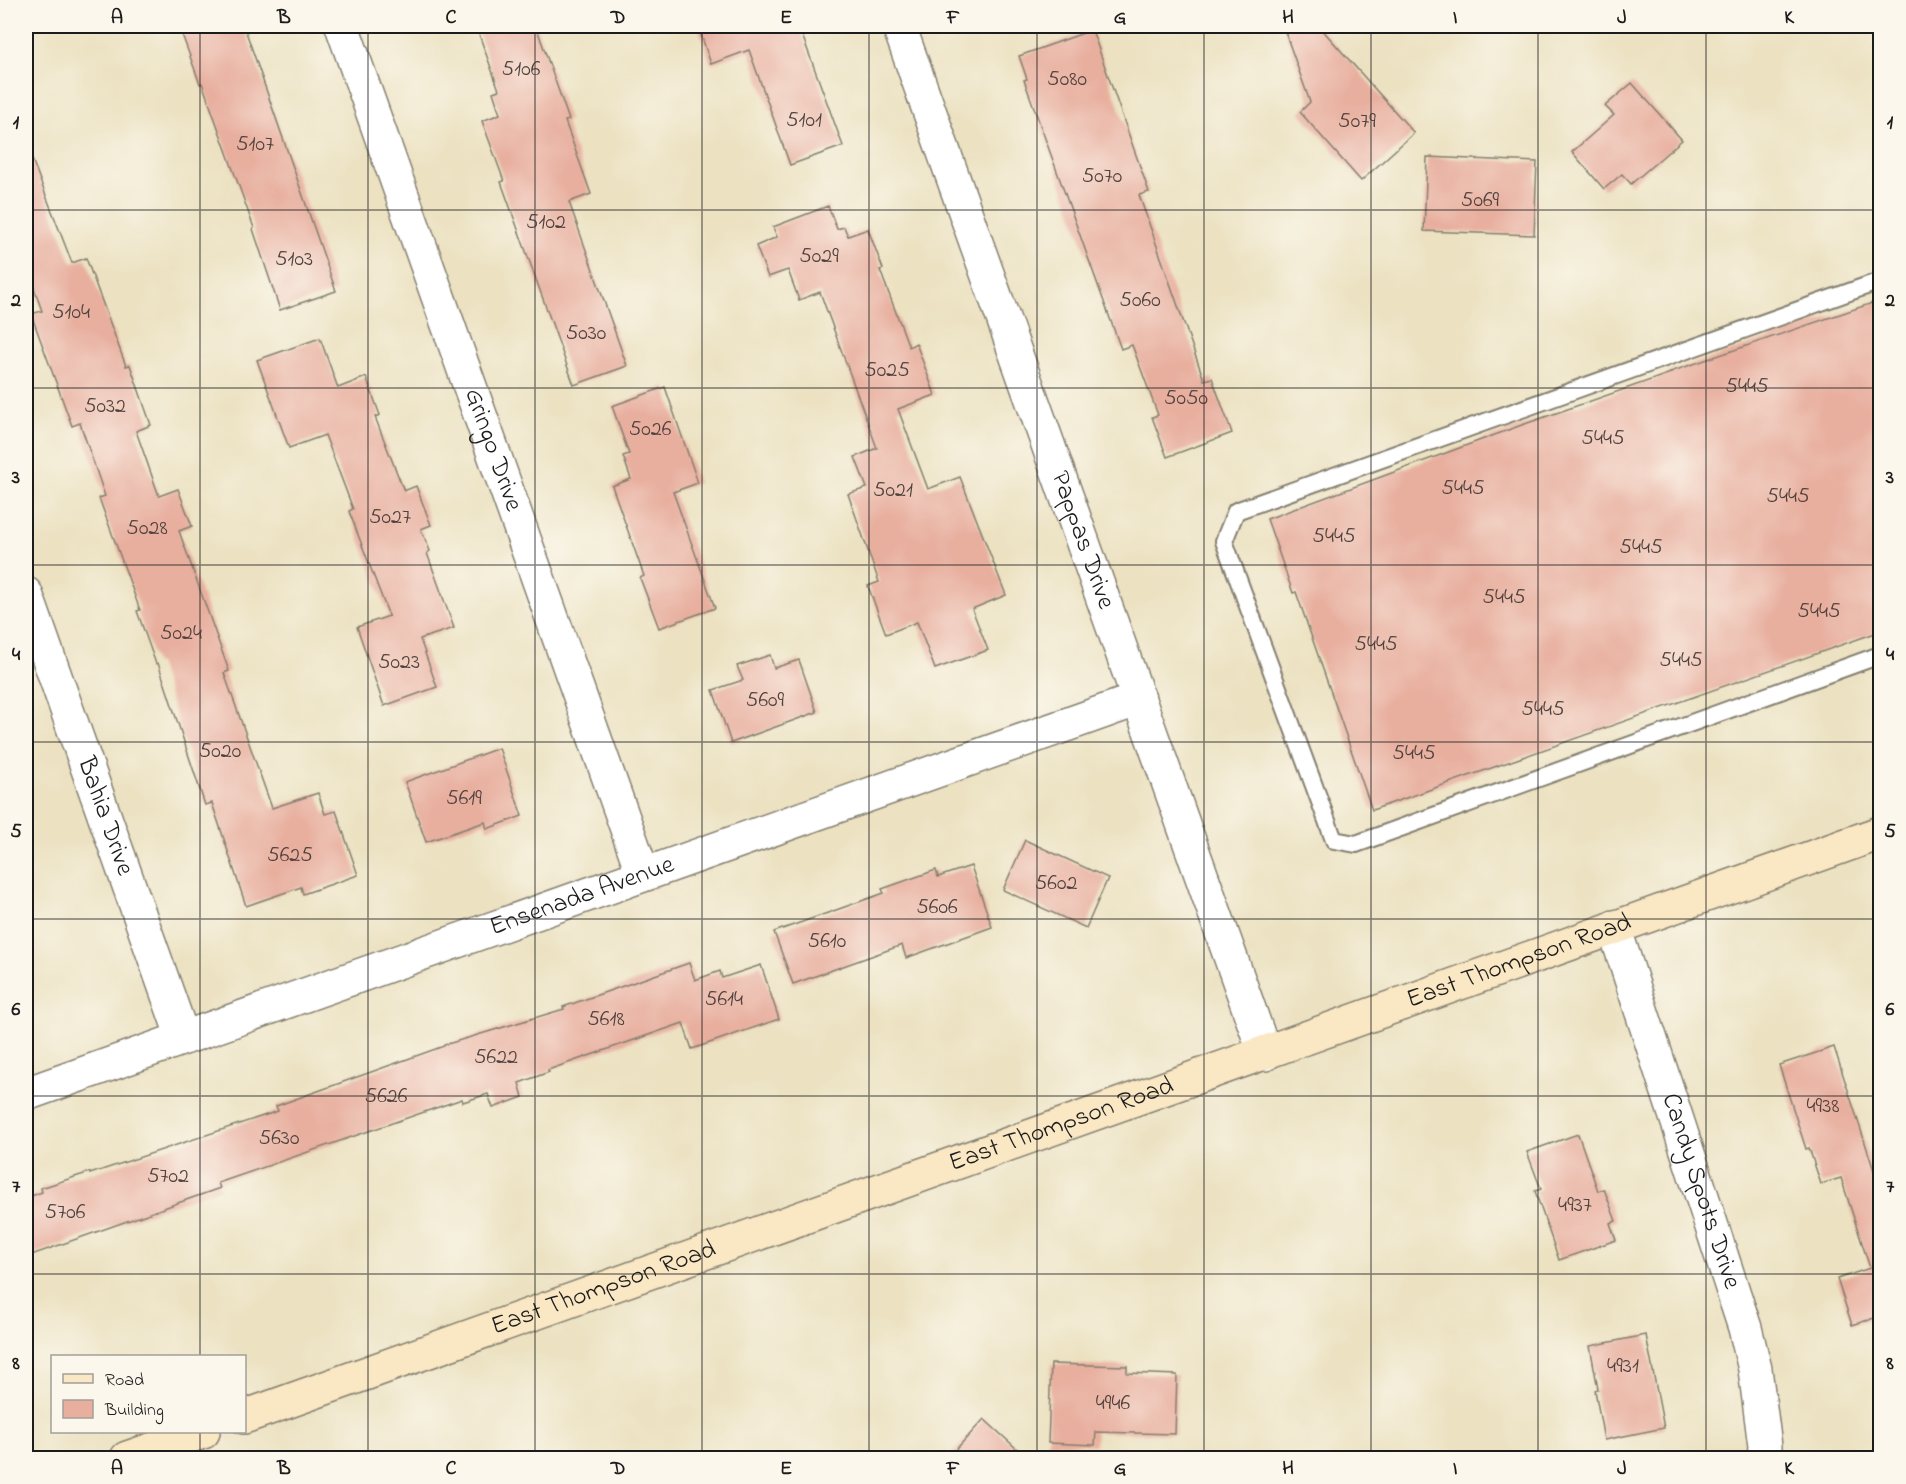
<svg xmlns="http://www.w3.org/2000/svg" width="1906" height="1484" viewBox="0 0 1906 1484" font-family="'Indie Flower',sans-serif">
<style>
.building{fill:#e8af9f}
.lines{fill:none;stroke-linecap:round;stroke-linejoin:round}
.service-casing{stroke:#847f6f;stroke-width:20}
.minor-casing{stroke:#847f6f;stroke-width:36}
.secondary-casing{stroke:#847f6f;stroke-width:36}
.service{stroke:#fff;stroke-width:16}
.minor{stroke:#fff;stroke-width:33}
.secondary{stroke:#fae7c3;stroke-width:33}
.grid{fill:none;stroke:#1c1c1c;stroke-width:1.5;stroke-opacity:0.55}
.labels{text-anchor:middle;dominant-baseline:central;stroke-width:4.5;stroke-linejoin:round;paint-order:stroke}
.number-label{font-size:22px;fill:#4f413d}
.street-label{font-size:26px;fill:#1c1c1c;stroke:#fbf7ec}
.neatline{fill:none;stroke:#1c1c1c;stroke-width:2}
.grid-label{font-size:20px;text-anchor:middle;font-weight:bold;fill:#1c1c1c}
</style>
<rect width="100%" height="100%" fill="#fbf7ec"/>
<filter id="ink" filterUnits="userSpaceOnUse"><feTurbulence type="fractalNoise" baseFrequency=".0167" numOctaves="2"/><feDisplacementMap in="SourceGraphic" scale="12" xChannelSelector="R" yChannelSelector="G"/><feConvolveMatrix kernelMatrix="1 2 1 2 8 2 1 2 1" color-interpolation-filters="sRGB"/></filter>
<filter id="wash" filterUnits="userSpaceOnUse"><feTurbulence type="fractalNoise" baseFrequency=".008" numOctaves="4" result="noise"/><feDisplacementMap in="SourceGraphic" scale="24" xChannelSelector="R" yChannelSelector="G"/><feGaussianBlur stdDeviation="1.35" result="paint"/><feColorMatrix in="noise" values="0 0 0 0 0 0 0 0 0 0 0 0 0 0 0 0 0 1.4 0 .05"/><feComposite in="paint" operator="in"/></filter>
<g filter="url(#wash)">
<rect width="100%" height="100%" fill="#ece2c2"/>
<g id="blocks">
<!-- building -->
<g class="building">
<path d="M179,26H244L336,291L280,310L253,229L254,228L202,83L200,84Z"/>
<path d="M476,26H536L569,120L565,121L591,194L569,202L627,366L574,385L501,182L504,181L482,121L500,114L493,92L499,90Z"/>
<path d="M698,26H804L805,31L801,32L843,146L790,165L749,50L711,64Z"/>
<path d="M1283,26H1319L1414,133L1361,181L1300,112L1310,102Z"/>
<path d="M1092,30L1149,192L1139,195L1204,380L1212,378L1232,433L1167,457L1152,417L1158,415L1132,345L1121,349L1024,80L1027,79L1019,56Z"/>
<path d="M1632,83L1682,140L1631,184L1622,174L1604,189L1572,152L1614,115L1605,106Z"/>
<path d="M26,149H28L72,263L86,258L126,366L130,365L151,425L136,431L159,496L178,489L192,526L179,531L229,671L224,673L272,808L318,793L325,814L336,811L358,875L303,894L301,887L246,906L212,803L205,805L158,663L156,664L137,611L140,610L99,498L105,496L80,423L72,426L31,314L42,311L26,265Z"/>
<path d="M1427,157L1537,162L1534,235L1424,231Z"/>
<path d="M828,206L837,229L844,227L848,236L868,229L883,269L880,270L909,347L916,343L935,395L898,409L928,489L960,477L1006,595L972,609L988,650L935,669L917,622L886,634L868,586L879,582L848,494L867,488L855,457L877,448L820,292L799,300L788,270L768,277L756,246L777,237L773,227Z"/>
<path d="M1881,300V631L1372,810L1296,592L1293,593L1267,519L1519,426L1671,373L1670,372Z"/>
<path d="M320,338L338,388L366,377L380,415L375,417L404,491L416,486L431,525L421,529L430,551L427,553L454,628L420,639L437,687L384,706L357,627L389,616L349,511L353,509L325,435L289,448L257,360Z"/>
<path d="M665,387L698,483L673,492L715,608L659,628L640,578L644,576L612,486L631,479L623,456L629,454L612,406Z"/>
<path d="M770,655L774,668L799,660L817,712L731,743L713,690L743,680L737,666Z"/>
<path d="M499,748L522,816L487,829L485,822L426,842L405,782Z"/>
<path d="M1025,840L1108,878L1086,928L1003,890Z"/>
<path d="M971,866L992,927L906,958L902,945L793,984L774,932L884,893L882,889L936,870L938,877Z"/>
<path d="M689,963L695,980L720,971L722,978L761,965L779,1019L692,1049L683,1023L548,1070L549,1072L519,1083L523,1097L493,1108L488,1094L463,1102L462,1099L218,1183L220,1188L26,1257V1198L42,1192L41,1188L90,1172V1174L278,1111L276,1106L444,1046V1045L564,1009L563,1007Z"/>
<path d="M1834,1047L1881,1192V1316L1852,1325L1837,1279L1870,1268L1841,1178L1821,1184L1809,1148L1806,1149L1779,1065Z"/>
<path d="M1578,1134L1598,1191L1604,1189L1616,1221L1610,1223L1616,1240L1559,1260L1535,1191L1541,1189L1527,1152Z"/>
<path d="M1646,1335L1664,1428L1604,1440L1595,1390L1598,1389L1590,1346Z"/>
<path d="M1051,1364L1127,1366V1373L1177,1375L1175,1434L1096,1432L1095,1445L1048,1443Z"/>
<path d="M984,1419L1027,1458H948Z"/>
</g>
</g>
</g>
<g filter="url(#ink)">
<use href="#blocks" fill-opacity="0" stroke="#847f6f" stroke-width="1.5"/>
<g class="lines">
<defs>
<path id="service" d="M1880,281L1236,511L1224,541L1334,840L1356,844L1880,655"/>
<g id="minor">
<path id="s1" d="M342,26L643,874"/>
<path id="s2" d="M899,26L1265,1054"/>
<path id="s3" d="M26,594L183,1038"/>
<path id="s4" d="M1614,927L1745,1328L1755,1369L1765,1446L1764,1458"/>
<path id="s5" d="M26,1094L1139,699"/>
</g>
<g id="secondary">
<path id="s6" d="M244,1417L1880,833"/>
<path d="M127,1458L203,1432"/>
</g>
</defs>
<!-- service casing -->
<use href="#service" class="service-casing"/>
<!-- minor casing -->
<use href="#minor" class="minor-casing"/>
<!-- secondary casing -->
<use href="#secondary" class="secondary-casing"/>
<!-- service -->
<use href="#service" class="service"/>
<!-- minor -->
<use href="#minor" class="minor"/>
<!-- secondary -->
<use href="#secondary" class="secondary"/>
</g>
</g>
<!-- grid -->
<path class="grid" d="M200,26V1356M368,26V1458M535,26V1458M702,26V1458M869,26V1458M1037,26V1458M1204,26V1458M1371,26V1458M1538,26V1458M1706,26V1458M26,210H1880M26,388H1880M26,565H1880M26,742H1880M26,919H1880M26,1096H1880M26,1274H1880M200,1432V1458"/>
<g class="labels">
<!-- number labels -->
<g class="number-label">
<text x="521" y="70">5106</text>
<text x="1067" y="80">5080</text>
<text x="804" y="121">5101</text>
<text x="1357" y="122">5079</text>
<text x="255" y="145">5107</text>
<text x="1102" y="177">5070</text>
<text x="1480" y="201">5069</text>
<text x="546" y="223">5102</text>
<text x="819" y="257">5029</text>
<text x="294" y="260">5103</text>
<text x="1140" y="301">5060</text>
<text x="71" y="313">5104</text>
<text x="586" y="334">5030</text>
<text x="887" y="371">5025</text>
<text x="1747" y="387">5445</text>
<text x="1186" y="399">5050</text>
<text x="105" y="407">5032</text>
<text x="650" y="430">5026</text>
<text x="1603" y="439">5445</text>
<text x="1463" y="489">5445</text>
<text x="893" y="491">5021</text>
<text x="1788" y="497">5445</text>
<text x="390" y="518">5027</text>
<text x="147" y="529">5028</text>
<text x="1334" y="537">5445</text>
<text x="1641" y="548">5445</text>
<text x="1504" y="598">5445</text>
<text x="1819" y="612">5445</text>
<text x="181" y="634">5024</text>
<text x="1376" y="645">5445</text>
<text x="1681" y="661">5445</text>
<text x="399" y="663">5023</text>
<text x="765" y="701">5609</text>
<text x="1543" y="710">5445</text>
<text x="220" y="752">5020</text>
<text x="1414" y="754">5445</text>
<text x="464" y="799">5619</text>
<text x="290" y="856">5625</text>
<text x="1056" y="884">5602</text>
<text x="937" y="908">5606</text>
<text x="827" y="942">5610</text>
<text x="724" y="1000">5614</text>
<text x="606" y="1020">5618</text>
<text x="496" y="1058">5622</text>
<text x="386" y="1097">5626</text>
<text x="1823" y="1107">4938</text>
<text x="279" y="1139">5630</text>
<text x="168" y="1177">5702</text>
<text x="1575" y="1206">4937</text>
<text x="65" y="1213">5706</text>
<text x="1623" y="1367">4931</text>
<text x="1113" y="1404">4946</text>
</g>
<!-- street labels -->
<g class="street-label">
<text stroke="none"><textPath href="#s1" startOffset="450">Gringo Drive</textPath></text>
<text stroke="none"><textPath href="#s2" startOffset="546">Pappas Drive</textPath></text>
<text stroke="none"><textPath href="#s3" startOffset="236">Bahia Drive</textPath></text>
<text stroke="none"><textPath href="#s5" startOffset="590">Ensenada Avenue</textPath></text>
<text stroke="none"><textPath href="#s6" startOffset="1354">East Thompson Road</textPath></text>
<text stroke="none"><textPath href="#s6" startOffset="868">East Thompson Road</textPath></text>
<text stroke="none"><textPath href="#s4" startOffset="278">Candy Spots Drive</textPath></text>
<text stroke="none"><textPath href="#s6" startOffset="382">East Thompson Road</textPath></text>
</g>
</g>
<!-- margin -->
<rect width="1906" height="1484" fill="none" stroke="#fbf7ec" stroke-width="66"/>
<!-- legend -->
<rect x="51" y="1355" width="195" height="78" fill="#fbf7ec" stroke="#a29f99" stroke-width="1.5"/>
<rect x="63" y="1374" width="30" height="9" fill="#fae7c3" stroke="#a29f99" stroke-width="1.5"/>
<text x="105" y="1385" font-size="18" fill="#1c1c1c">Road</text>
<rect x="63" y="1400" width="30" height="18" fill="#e8af9f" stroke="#a29f99" stroke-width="1.5"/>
<text x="105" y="1415" font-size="18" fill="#1c1c1c">Building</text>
<rect x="33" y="33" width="1840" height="1418" class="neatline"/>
<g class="grid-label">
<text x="117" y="23">A</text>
<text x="284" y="23">B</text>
<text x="451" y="23">C</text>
<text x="618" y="23">D</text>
<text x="786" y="23">E</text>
<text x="953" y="23">F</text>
<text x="1120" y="23">G</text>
<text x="1288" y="23">H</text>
<text x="1455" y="23">I</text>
<text x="1622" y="23">J</text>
<text x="1789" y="23">K</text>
<text x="16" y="128">1</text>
<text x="1890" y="128">1</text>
<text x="16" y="306">2</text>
<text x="1890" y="306">2</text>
<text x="16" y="483">3</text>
<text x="1890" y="483">3</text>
<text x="16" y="660">4</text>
<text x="1890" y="660">4</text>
<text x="16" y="837">5</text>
<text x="1890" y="837">5</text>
<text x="16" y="1015">6</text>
<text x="1890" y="1015">6</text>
<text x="16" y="1192">7</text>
<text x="1890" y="1192">7</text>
<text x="16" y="1369">8</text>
<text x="1890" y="1369">8</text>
<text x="117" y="1474">A</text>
<text x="284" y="1474">B</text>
<text x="451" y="1474">C</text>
<text x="618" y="1474">D</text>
<text x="786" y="1474">E</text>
<text x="953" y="1474">F</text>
<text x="1120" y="1474">G</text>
<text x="1288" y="1474">H</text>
<text x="1455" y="1474">I</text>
<text x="1622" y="1474">J</text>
<text x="1789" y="1474">K</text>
</g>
</svg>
